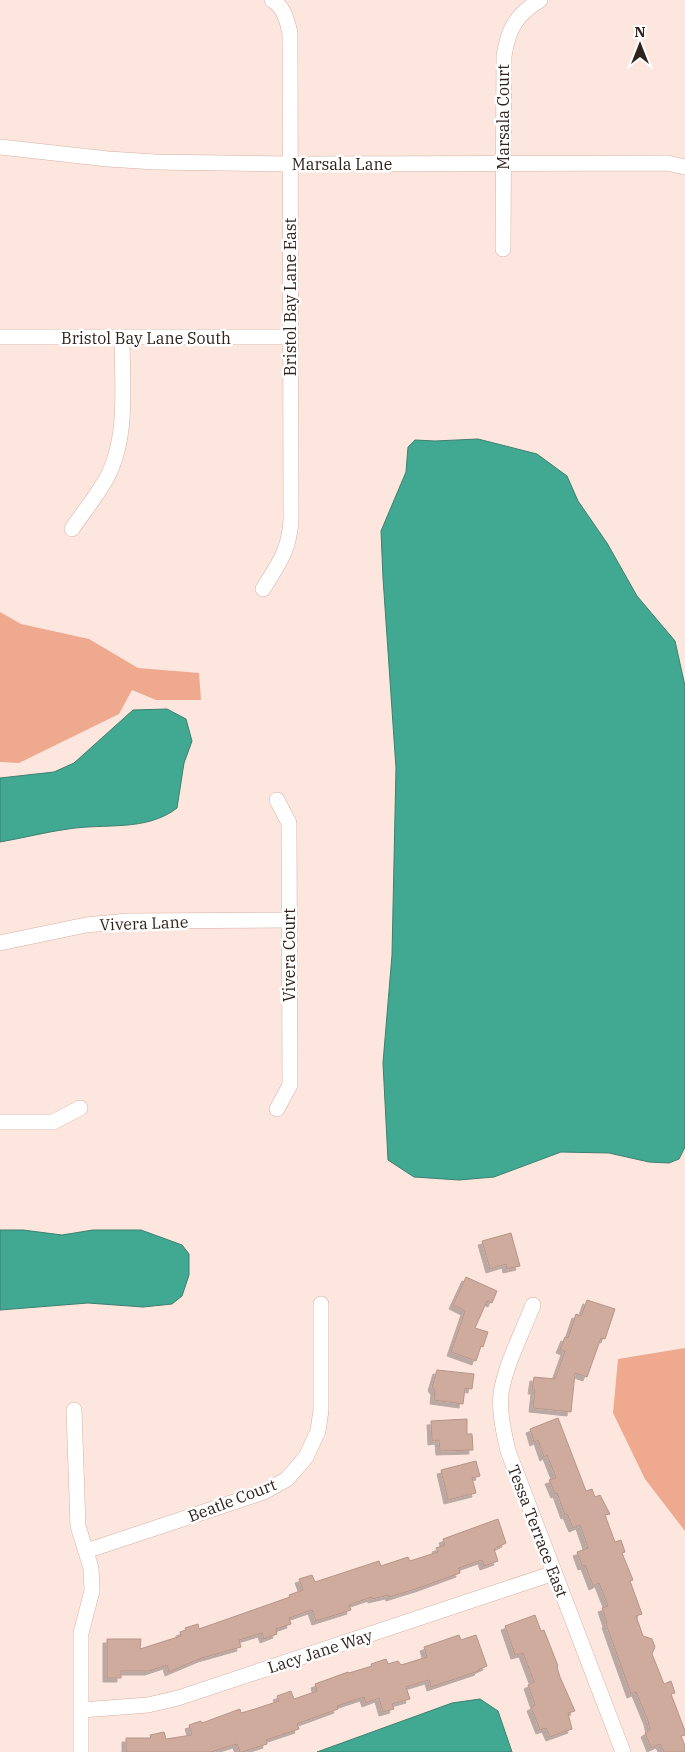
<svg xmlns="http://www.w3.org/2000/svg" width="685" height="1752" viewBox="0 0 685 1752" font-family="'IBM Plex Serif',serif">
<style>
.green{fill:#eea98f}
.water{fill:#41a892;stroke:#3c806f}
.building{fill:#cfab9e;stroke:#b69487;filter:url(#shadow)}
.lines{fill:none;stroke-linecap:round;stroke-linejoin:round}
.street-casing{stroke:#d5b1a4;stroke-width:16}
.street{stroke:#fff;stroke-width:15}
.labels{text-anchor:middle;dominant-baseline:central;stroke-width:5;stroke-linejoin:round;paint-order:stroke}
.street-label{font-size:16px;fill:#30231d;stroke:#fff}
</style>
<defs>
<filter id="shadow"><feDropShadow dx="-4" dy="4" stdDeviation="0" flood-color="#0004"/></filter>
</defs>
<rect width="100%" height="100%" fill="#fde6de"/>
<!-- green -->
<g class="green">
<path d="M0,612L21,624L89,639L138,668L199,673L201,700H156L132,690L119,714L19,763L0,762Z"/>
<path d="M685,1348V1531L645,1479L613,1413L618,1359Z"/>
</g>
<!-- water -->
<g class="water">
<path d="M478,439L537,454L567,476L578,501L607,543L637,596L675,641L685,686V1147L679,1159L669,1163L649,1162L609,1153L561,1152L494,1177L459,1180L414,1177L388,1160L383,1063L392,955L396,768L383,578L381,531L406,472L408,447L415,440L435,441Z"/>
<path d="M167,709L186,719L192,741L184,763L177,808C146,832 105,823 68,829C46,832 23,838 0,842V778L54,772L74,763L133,710Z"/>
<path d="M0,1230H23L62,1235L93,1230H141L182,1245L189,1254V1275L182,1296L172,1304L143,1307L88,1303L0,1310Z"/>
<path d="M480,1699L498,1711L512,1752H317L452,1703Z"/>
</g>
<!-- building -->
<g class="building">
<path d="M511,1233L520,1266L507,1269L506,1264L490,1269L482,1241Z"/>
<path d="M466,1277L497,1291L492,1303L487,1301L475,1328L488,1332L483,1347L481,1346L476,1361L451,1352L465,1311L453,1305Z"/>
<path d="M587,1300L615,1309L605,1339L601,1338L587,1377L575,1373L571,1412L533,1408L535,1390H532L534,1377L555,1379L565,1351L560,1349L565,1337L568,1338L576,1314L581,1316Z"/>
<path d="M437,1370L474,1374L472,1389L465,1388L463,1404L434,1400L435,1391L432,1387Z"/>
<path d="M558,1418L586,1491L592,1489L595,1497L600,1495L610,1514L605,1515L615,1542L621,1540L625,1552L622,1553L633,1580L630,1581L642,1614L636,1616L643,1636L652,1639L655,1647L652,1654L664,1684L671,1681L675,1693L671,1694L685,1731V1735L681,1736L685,1746V1752H664L660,1744L651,1748L645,1733L650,1730L648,1721L636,1692L631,1694L606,1624L607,1623L602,1608L608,1606L599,1583L593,1586L585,1565L582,1566L577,1552L588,1548L580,1525L573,1528L567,1514L565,1515L557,1493L555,1494L549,1480L556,1478L547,1455L544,1457L538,1440L534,1442L530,1429Z"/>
<path d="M467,1419V1434H472L473,1450L440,1451L439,1440L432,1441L431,1421Z"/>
<path d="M476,1461L480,1476L472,1478L476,1493L448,1500L441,1470Z"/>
<path d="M498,1519L506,1543L494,1549L498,1561L484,1566L482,1560L459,1568L460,1573L422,1587L390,1597L389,1595L372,1599V1597L349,1605L351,1610L316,1621L312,1610L289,1618L291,1624L276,1629L277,1634L264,1639L262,1633L239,1640L241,1647L202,1658L169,1672L167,1665L149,1671H121V1678H107V1639H141L140,1649L181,1636L180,1632L186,1630L185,1628L198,1624L199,1629L290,1597L289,1595L303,1590L299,1579L312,1575L315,1582L379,1561L381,1566L408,1557L410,1561L438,1552L436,1548L445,1545L443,1539Z"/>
<path d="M535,1615L541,1631L544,1630L558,1666L557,1667L560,1677L575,1711L568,1713L572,1729L550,1737L546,1728L540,1730L531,1707L535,1705L528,1685L534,1682L523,1653L515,1655L505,1626Z"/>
<path d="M459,1635L461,1640L476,1635L487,1666L478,1670L479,1671L431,1687L429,1680L406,1687L410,1699L392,1704L394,1709L383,1712L379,1698L366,1703L364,1697L337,1706L338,1709L297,1724L299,1729L266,1740L267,1744L242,1752H240L237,1744L211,1752H126V1738H151L150,1735L164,1732L166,1739L192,1735L189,1725L201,1721L202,1723L240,1709L241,1713L255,1709L279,1701L277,1696L291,1691L294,1699L317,1691L315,1684L348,1672L349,1673L372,1666L371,1664L386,1659L388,1664L398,1661L401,1665L427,1657L424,1647Z"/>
</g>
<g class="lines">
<defs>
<g id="street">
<path d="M0,147L108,159L155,162L290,164L667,163L685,167"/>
<path d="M503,249L504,56C508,29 516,15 540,0"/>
<path d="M0,337H291"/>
<path d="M72,529C83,513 95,498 105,481C129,440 122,384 122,338"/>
<path d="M263,589C279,563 289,551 291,520L290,33C287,20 284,7 272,0"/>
<path d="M277,800L289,823L290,1085L277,1109"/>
<path d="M0,943L86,925L128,921L289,920"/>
<path d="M0,1122H53L80,1108"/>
<path d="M533,1305C522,1334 506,1363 501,1393C499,1413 504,1433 508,1451L623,1752"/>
<path d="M74,1410L78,1526L91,1568L92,1591L81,1633V1752"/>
<path d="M86,1551L264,1492L287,1479L306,1457L318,1431L321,1410V1304"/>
<path d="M82,1710L148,1705L178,1698L554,1573"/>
</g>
</defs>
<!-- street casing -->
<use href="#street" class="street-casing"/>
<!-- street -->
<use href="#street" class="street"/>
</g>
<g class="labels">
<!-- street labels -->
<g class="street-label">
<text transform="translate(503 117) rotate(-90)">Marsala Court</text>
<text x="342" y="164">Marsala Lane</text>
<text transform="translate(290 297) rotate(-90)">Bristol Bay Lane East</text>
<text x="146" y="338">Bristol Bay Lane South</text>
<text transform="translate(144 923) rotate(-2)">Vivera Lane</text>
<text transform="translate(289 955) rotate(-90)">Vivera Court</text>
<text transform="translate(232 1500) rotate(-21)">Beatle Court</text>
<text transform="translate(538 1531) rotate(69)">Tessa Terrace East</text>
<text transform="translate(320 1651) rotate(-18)">Lacy Jane Way</text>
</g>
</g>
<!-- north arrow -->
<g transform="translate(640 45)" stroke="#ffffff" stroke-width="4" paint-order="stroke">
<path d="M0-4L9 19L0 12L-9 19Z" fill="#30231d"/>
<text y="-8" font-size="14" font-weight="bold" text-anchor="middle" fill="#30231d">N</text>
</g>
</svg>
